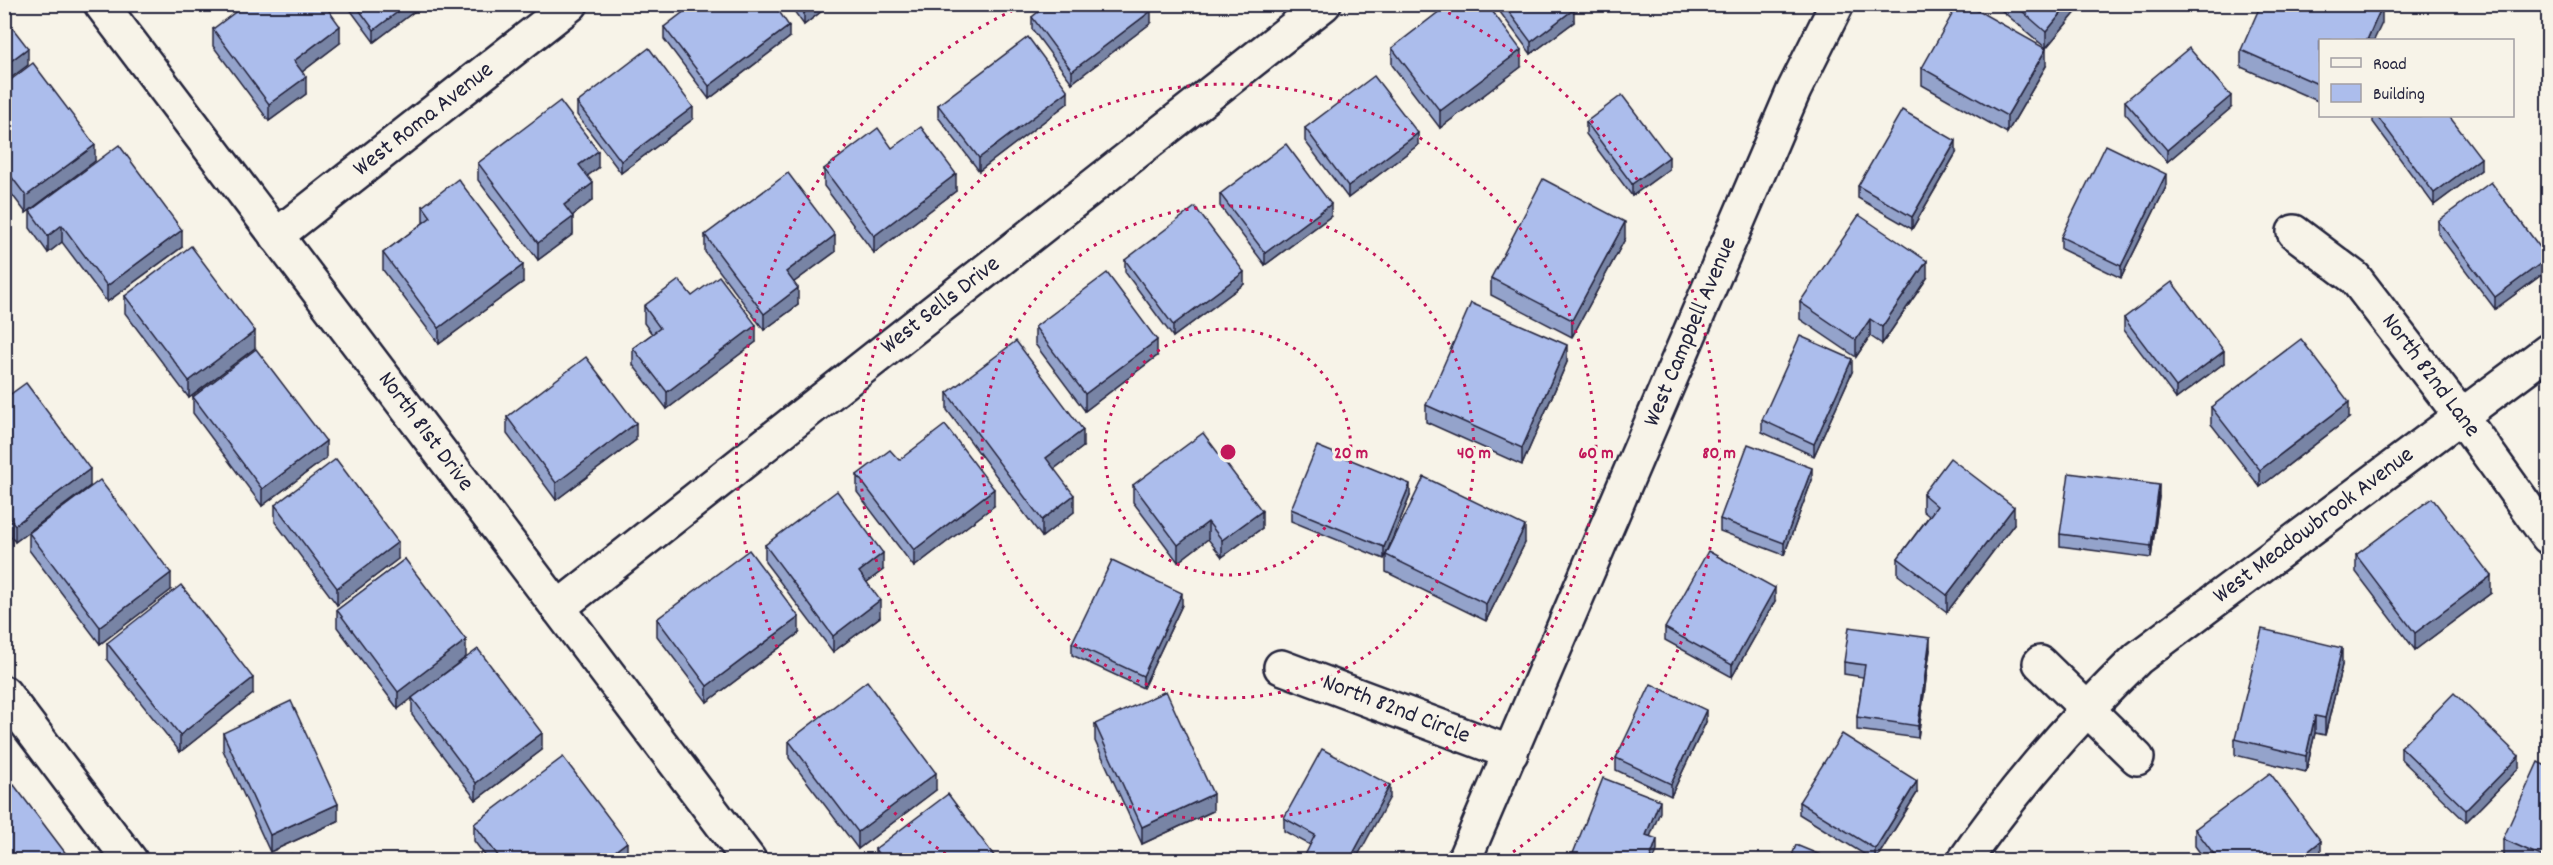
<svg xmlns="http://www.w3.org/2000/svg" width="2553" height="865" viewBox="0 0 2553 865" font-family="Dekko,sans-serif">
<style>
.lines{fill:none;stroke-linecap:round;stroke-linejoin:round}
.street-casing{stroke:#22223b;stroke-width:38}
.street{stroke:#f7f3e8;stroke-width:33}
.wall{fill:#94a3cb;stroke:#22223b;stroke-width:1.5}
.shaded-wall{fill:#7884a5;stroke:#22223b;stroke-width:1.5}
.building{fill:#acbdec;stroke:#22223b;stroke-width:1.5}
.ring{fill:none;stroke:#c2185b;stroke-width:3;stroke-dasharray:3 6}
.labels{text-anchor:middle;dominant-baseline:central;stroke-width:6;stroke-linejoin:round;paint-order:stroke}
.street-label{font-size:24px;fill:#22223b;stroke:#f7f3e8}
.centre{fill:#c2185b;stroke:#f7f3e8;stroke-width:3}
.ring-label{font-size:18px;text-anchor:middle;font-weight:bold;fill:#c2185b;stroke:#f7f3e8;stroke-width:6;stroke-linejoin:round;paint-order:stroke}
</style>
<rect width="100%" height="100%" fill="#f7f3e8"/>
<filter id="ink" filterUnits="userSpaceOnUse"><feTurbulence type="fractalNoise" baseFrequency=".0167" numOctaves="2"/><feDisplacementMap in="SourceGraphic" scale="12" xChannelSelector="R" yChannelSelector="G"/><feConvolveMatrix kernelMatrix="1 2 1 2 8 2 1 2 1" color-interpolation-filters="sRGB"/></filter>
<g filter="url(#ink)">
<g class="lines">
<defs>
<g id="street">
<path d="M101,4L749,860"/>
<path d="M2294,232L2355,278L2461,416L2548,537"/>
<path d="M276,236L571,4"/>
<path d="M558,608L1324,4"/>
<path d="M2040,663L2137,758"/>
<path d="M1281,667L1511,753"/>
<path d="M4,693L130,860"/>
<path d="M1464,860L1794,90L1837,4"/>
<path d="M1965,860C2015,787 2074,720 2138,658L2548,351"/>
</g>
</defs>
<!-- street casing -->
<use href="#street" class="street-casing"/>
<!-- street -->
<use href="#street" class="street"/>
</g>
<!-- wall -->
<g class="wall">
<path d="M346,4H424L374,42Z"/>
<path d="M789,4H831L804,25Z"/>
<path d="M1494,4H1570L1574,22L1531,54Z"/>
<path d="M1994,4H2083L2046,48Z"/>
<path d="M1032,17L1151,23L1072,83L1032,29Z"/>
<path d="M2382,23L2320,40V102L2241,67V50Z"/>
<path d="M664,27L789,38L709,99L664,39Z"/>
<path d="M213,29L340,43L302,72L306,94L269,121L213,46Z"/>
<path d="M1392,48L1521,67L1440,128L1392,65Z"/>
<path d="M2046,66L2007,133L1922,85V68Z"/>
<path d="M4,85L95,161L26,213L4,184Z"/>
<path d="M2125,101L2231,108L2167,162L2125,113Z"/>
<path d="M577,103L693,119L621,173L577,115Z"/>
<path d="M1068,103L979,171L938,117V105Z"/>
<path d="M2373,116H2449L2481,170L2434,205L2373,122Z"/>
<path d="M1586,122L1669,169L1632,196L1586,134Z"/>
<path d="M1305,128L1418,145L1348,198L1305,141Z"/>
<path d="M892,148L956,191L874,253L824,186V169Z"/>
<path d="M1956,153L1912,229L1858,198V186Z"/>
<path d="M478,163L598,168L587,176L593,200L572,216L573,234L538,260L478,180Z"/>
<path d="M2166,187L2121,278L2061,249V237Z"/>
<path d="M1220,194L1331,216L1265,265L1220,206Z"/>
<path d="M423,206L523,282L439,344L383,270V253L423,223Z"/>
<path d="M30,211L182,247L107,302L62,242L48,253L30,228Z"/>
<path d="M2438,221L2548,270L2495,309L2438,234Z"/>
<path d="M705,235L835,252L794,282L798,305L764,330L705,252Z"/>
<path d="M1625,239L1572,337L1491,295V278Z"/>
<path d="M1125,260L1244,284L1173,337L1125,272Z"/>
<path d="M1927,278L1882,344L1870,336L1856,357L1800,319V302Z"/>
<path d="M125,296L255,348L189,398L125,313Z"/>
<path d="M692,296L756,342L667,409L633,365V348L652,334L644,323V306Z"/>
<path d="M2124,318L2224,363L2176,399L2124,330Z"/>
<path d="M1035,327L1157,356L1085,411L1035,344Z"/>
<path d="M1567,362L1522,465L1426,422V405Z"/>
<path d="M1852,372L1814,456L1762,432V420Z"/>
<path d="M947,393L1083,447L1054,469L1074,512L1042,537L947,410Z"/>
<path d="M193,397L326,458L262,506L193,413Z"/>
<path d="M4,399L90,486L15,542L4,528Z"/>
<path d="M2211,407L2349,418L2260,487L2211,424Z"/>
<path d="M507,417L636,440L556,500L507,434Z"/>
<path d="M899,460L994,506L914,567L857,492V475Z"/>
<path d="M1812,480L1784,555L1720,531V519Z"/>
<path d="M1133,485L1262,528L1222,557L1208,539L1178,562L1133,502Z"/>
<path d="M1923,494L2014,524L1947,612L1898,575V558L1929,516L1923,511Z"/>
<path d="M1410,496L1384,559L1291,521V509Z"/>
<path d="M2159,497L2151,558L2060,546V534Z"/>
<path d="M275,505L398,559L337,605L275,522Z"/>
<path d="M29,533L171,590L100,644L29,550Z"/>
<path d="M1525,543L1486,621L1386,572V555Z"/>
<path d="M765,545L883,570L867,582L880,617L833,652L765,562Z"/>
<path d="M2356,555L2491,593L2415,650L2356,572Z"/>
<path d="M405,559L398,709L337,627V610Z"/>
<path d="M1775,601L1732,677L1665,640V628Z"/>
<path d="M1182,605L1143,688L1072,655V643Z"/>
<path d="M657,619L799,633L707,702L657,636Z"/>
<path d="M107,643L253,694L180,752L107,660Z"/>
<path d="M1930,650L1918,738L1857,730V717L1863,677L1844,674V662Z"/>
<path d="M2342,665L2325,735L2315,733L2306,772L2235,755V739Z"/>
<path d="M412,698L542,750L476,800L412,715Z"/>
<path d="M1706,722L1671,796L1616,770V758Z"/>
<path d="M1095,724L1213,811L1142,844L1095,741Z"/>
<path d="M223,733L338,821L270,852L223,750Z"/>
<path d="M789,741L936,790L858,849L789,758Z"/>
<path d="M2401,747L2519,768L2466,822L2401,759Z"/>
<path d="M2548,767V861H2514L2503,856V839Z"/>
<path d="M1917,793L1875,861L1799,814V802Z"/>
<path d="M1390,797L1310,845L1284,831V818Z"/>
<path d="M474,824L627,858L624,861H489L474,841Z"/>
<path d="M2195,829L2321,858L2318,861H2206L2195,846Z"/>
<path d="M875,849L998,861H875Z"/>
</g>
<!-- shaded-wall -->
<g class="shaded-wall">
<path d="M408,4H424L374,42V30Z"/>
<path d="M815,4H831L804,25V13Z"/>
<path d="M2069,4H2083L2046,48V32Z"/>
<path d="M2382,6V23L2374,40H2367Z"/>
<path d="M1574,9V22L1531,54V42Z"/>
<path d="M1151,11V23L1072,83V71Z"/>
<path d="M340,26V43L294,78V61Z"/>
<path d="M789,26V38L709,99V86Z"/>
<path d="M28,48V65L4,83V66Z"/>
<path d="M2046,49V66L2007,133V116Z"/>
<path d="M1521,50V67L1440,128V111Z"/>
<path d="M306,77V94L269,121V104Z"/>
<path d="M1068,91V103L979,171V158Z"/>
<path d="M2231,96V108L2167,162V150Z"/>
<path d="M693,107V119L621,173V161Z"/>
<path d="M1418,133V145L1348,198V186Z"/>
<path d="M1956,141V153L1912,229V217Z"/>
<path d="M95,145V161L26,213V196Z"/>
<path d="M598,151V168L579,182V165Z"/>
<path d="M1669,157V169L1632,196V184Z"/>
<path d="M2481,158V170L2434,205V193Z"/>
<path d="M956,174V191L874,253V236Z"/>
<path d="M2166,174V187L2121,278V266Z"/>
<path d="M593,183V200L564,222V205Z"/>
<path d="M1331,204V216L1265,265V253Z"/>
<path d="M573,217V234L538,260V243Z"/>
<path d="M1625,222V239L1572,337V320Z"/>
<path d="M62,225V242L48,253V236Z"/>
<path d="M182,230V247L107,302V286Z"/>
<path d="M835,235V252L786,288V272Z"/>
<path d="M2548,258V270L2495,309V297Z"/>
<path d="M1927,261V278L1882,344V327Z"/>
<path d="M523,265V282L439,344V328Z"/>
<path d="M1244,272V284L1173,337V325Z"/>
<path d="M798,288V305L764,330V314Z"/>
<path d="M1870,319V336L1856,357V340Z"/>
<path d="M756,325V342L667,409V392Z"/>
<path d="M255,331V348L189,398V381Z"/>
<path d="M1157,340V356L1085,411V394Z"/>
<path d="M1567,345V362L1522,465V448Z"/>
<path d="M2224,351V363L2176,399V387Z"/>
<path d="M1852,359V372L1814,456V444Z"/>
<path d="M2349,402V418L2260,487V470Z"/>
<path d="M636,423V440L556,500V483Z"/>
<path d="M1083,430V447L1046,475V458Z"/>
<path d="M326,441V458L262,506V489Z"/>
<path d="M1812,468V480L1784,555V543Z"/>
<path d="M90,469V486L15,542V525Z"/>
<path d="M1410,484V496L1384,559V547Z"/>
<path d="M2159,485V497L2151,558V546Z"/>
<path d="M994,489V506L914,567V550Z"/>
<path d="M1074,495V512L1042,537V520Z"/>
<path d="M2014,507V524L1947,612V595Z"/>
<path d="M1262,511V528L1222,557V540Z"/>
<path d="M1208,522V539L1178,562V545Z"/>
<path d="M1525,526V543L1486,621V604Z"/>
<path d="M398,542V559L337,605V588Z"/>
<path d="M883,553V570L859,588V572Z"/>
<path d="M171,573V590L100,644V627Z"/>
<path d="M2491,576V593L2415,650V633Z"/>
<path d="M1775,588V601L1732,677V665Z"/>
<path d="M1182,593V605L1143,688V676Z"/>
<path d="M880,600V617L833,652V636Z"/>
<path d="M799,617V633L707,702V686Z"/>
<path d="M1930,638V650L1918,738V726Z"/>
<path d="M466,640V657L398,709V692Z"/>
<path d="M2342,648V665L2325,735V718Z"/>
<path d="M253,678V694L180,752V735Z"/>
<path d="M1706,710V722L1671,796V784Z"/>
<path d="M2315,716V733L2306,772V756Z"/>
<path d="M542,733V750L476,800V783Z"/>
<path d="M2519,756V768L2466,822V810Z"/>
<path d="M936,773V790L858,849V832Z"/>
<path d="M1917,781V793L1875,861V849Z"/>
<path d="M1390,785V797L1355,861H1349Z"/>
<path d="M1213,794V811L1142,844V827Z"/>
<path d="M1660,800V812L1646,847V835Z"/>
<path d="M338,804V821L270,852V835Z"/>
<path d="M1657,839V851L1653,861H1649Z"/>
<path d="M2321,841V858L2318,861H2296Z"/>
<path d="M627,842V858L624,861H602Z"/>
</g>
<!-- building -->
<g class="building">
<path d="M246,4H324L340,26L294,61L306,77L269,104L213,29Z"/>
<path d="M355,4H408L374,30Z"/>
<path d="M694,4H774L789,26L709,86L664,27Z"/>
<path d="M798,4H815L804,13Z"/>
<path d="M1048,4H1146L1151,11L1072,71L1032,17Z"/>
<path d="M1449,4H1487L1521,50L1440,111L1392,48Z"/>
<path d="M1503,4H1570L1574,9L1531,42Z"/>
<path d="M1958,4H1966L2046,49L2007,116L1922,68Z"/>
<path d="M2014,4H2069L2046,32Z"/>
<path d="M2261,4H2379L2382,6L2367,40H2320V85L2241,50Z"/>
<path d="M4,17L28,48L4,66Z"/>
<path d="M1028,37L1068,91L979,158L938,105Z"/>
<path d="M649,48L693,107L621,161L577,103Z"/>
<path d="M2189,48L2231,96L2167,150L2125,101Z"/>
<path d="M33,63L95,145L26,196L4,167V85Z"/>
<path d="M1374,76L1418,133L1348,186L1305,128Z"/>
<path d="M1622,95L1669,157L1632,184L1586,122Z"/>
<path d="M560,101L598,151L579,165L593,183L564,205L573,217L538,243L478,163Z"/>
<path d="M1902,110L1956,141L1912,217L1858,186Z"/>
<path d="M2377,116H2449L2481,158L2434,193Z"/>
<path d="M921,127L956,174L874,236L824,169L878,128L892,148Z"/>
<path d="M1286,144L1331,204L1265,253L1220,194Z"/>
<path d="M119,145L182,230L107,286L62,225L48,236L30,211Z"/>
<path d="M2106,145L2166,174L2121,266L2061,237Z"/>
<path d="M788,173L835,235L786,272L798,288L764,314L705,235Z"/>
<path d="M458,179L523,265L439,328L383,253L431,217L423,206Z"/>
<path d="M1543,179L1625,222L1572,320L1491,278Z"/>
<path d="M2491,182L2548,258L2495,297L2438,221Z"/>
<path d="M1195,207L1244,272L1173,325L1125,260Z"/>
<path d="M1859,215L1927,261L1882,327L1870,319L1856,340L1800,302Z"/>
<path d="M191,246L255,331L189,381L125,296Z"/>
<path d="M1107,273L1157,340L1085,394L1035,327Z"/>
<path d="M719,276L756,325L667,392L633,348L660,328L644,306L679,280L692,296Z"/>
<path d="M2172,282L2224,351L2176,387L2124,318Z"/>
<path d="M1471,303L1567,345L1522,448L1426,405Z"/>
<path d="M1800,336L1852,359L1814,444L1762,420Z"/>
<path d="M2301,339L2349,402L2260,470L2211,407Z"/>
<path d="M1016,341L1083,430L1046,458L1074,495L1042,520L947,393Z"/>
<path d="M256,349L326,441L262,489L193,397Z"/>
<path d="M586,357L636,423L556,483L507,417Z"/>
<path d="M26,383L90,469L15,525L4,511V399Z"/>
<path d="M945,425L994,489L914,550L857,475L890,450L899,460Z"/>
<path d="M1203,433L1262,511L1222,540L1208,522L1178,545L1133,485Z"/>
<path d="M1748,444L1812,468L1784,543L1720,519Z"/>
<path d="M1317,446L1410,484L1384,547L1291,509Z"/>
<path d="M1950,458L2014,507L1947,595L1898,558L1937,506L1923,494Z"/>
<path d="M336,459L398,542L337,588L275,505Z"/>
<path d="M2069,473L2159,485L2151,546L2060,534Z"/>
<path d="M1424,477L1525,526L1486,604L1386,555Z"/>
<path d="M100,480L171,573L100,627L29,533Z"/>
<path d="M837,491L883,553L859,572L880,600L833,636L765,545Z"/>
<path d="M2432,498L2491,576L2415,633L2356,555Z"/>
<path d="M749,550L799,617L707,686L657,619Z"/>
<path d="M1708,551L1775,588L1732,665L1665,628Z"/>
<path d="M405,559L466,640L398,692L337,610Z"/>
<path d="M1112,560L1182,593L1143,676L1072,643Z"/>
<path d="M181,585L253,678L180,735L107,643Z"/>
<path d="M1849,627L1930,638L1918,726L1857,717L1865,665L1844,662Z"/>
<path d="M2262,629L2342,648L2325,718L2315,716L2306,756L2235,739Z"/>
<path d="M478,649L542,733L476,783L412,698Z"/>
<path d="M867,681L936,773L858,832L789,741Z"/>
<path d="M1651,684L1706,710L1671,784L1616,758Z"/>
<path d="M1166,691L1213,794L1142,827L1095,724Z"/>
<path d="M2454,693L2519,756L2466,810L2401,747Z"/>
<path d="M291,701L338,804L270,835L223,733Z"/>
<path d="M1842,734L1917,781L1875,849L1799,802Z"/>
<path d="M1322,749L1390,785L1349,861H1302L1315,835L1284,818Z"/>
<path d="M563,757L627,842L602,861H502L474,824Z"/>
<path d="M2538,762L2548,767V859L2503,839Z"/>
<path d="M2270,773L2321,841L2296,861H2219L2195,829Z"/>
<path d="M1603,778L1660,800L1646,835L1657,839L1649,861H1570Z"/>
<path d="M14,785L70,859L68,861H4V792Z"/>
<path d="M948,794L998,861H883L875,849Z"/>
<path d="M1796,845L1835,861H1790Z"/>
<path d="M2153,852L2155,861H2106Z"/>
<path d="M291,854L327,861H290Z"/>
</g>
</g>
<!-- distance rings -->
<g class="ring">
<circle cx="1228" cy="452" r="123"/>
<circle cx="1228" cy="452" r="246"/>
<circle cx="1228" cy="452" r="368"/>
<path d="M953 859A491 491 0 0 1 1024 5M1432 5A491 491 0 0 1 1503 859"/>
</g>
<g class="labels">
<!-- street labels -->
<g class="street-label">
<text transform="translate(424 120) rotate(-38)">West Roma Avenue</text>
<text transform="translate(941 306) rotate(-38)">West Sells Drive</text>
<text transform="translate(1691 332) rotate(-67)">West Campbell Avenue</text>
<text transform="translate(2430 376) rotate(53)">North 82nd Lane</text>
<text transform="translate(425 432) rotate(53)">North 81st Drive</text>
<text transform="translate(2314 526) rotate(-37)">West Meadowbrook Avenue</text>
<text transform="translate(1396 710) rotate(21)">North 82nd Circle</text>
</g>
</g>
<circle cx="1228" cy="452" r="9" class="centre"/>
<g class="ring-label">
<text x="1351" y="458">20 m</text>
<text x="1474" y="458">40 m</text>
<text x="1596" y="458">60 m</text>
<text x="1719" y="458">80 m</text>
</g>
<!-- margin -->
<rect width="2553" height="865" fill="none" stroke="#f7f3e8" stroke-width="24"/>
<rect x="12" y="12" width="2529" height="841" fill="none" stroke="#22223b" stroke-width="2" filter="url(#ink)"/>
<!-- legend -->
<rect x="2319" y="39" width="195" height="78" fill="#f7f3e8" stroke="#a29fa3" stroke-width="1.5"/>
<rect x="2331" y="58" width="30" height="9" fill="#f7f3e8" stroke="#a29fa3" stroke-width="1.5"/>
<text x="2373" y="69" font-size="18" fill="#22223b">Road</text>
<rect x="2331" y="84" width="30" height="18" fill="#acbdec" stroke="#a29fa3" stroke-width="1.5"/>
<text x="2373" y="99" font-size="18" fill="#22223b">Building</text>
</svg>
